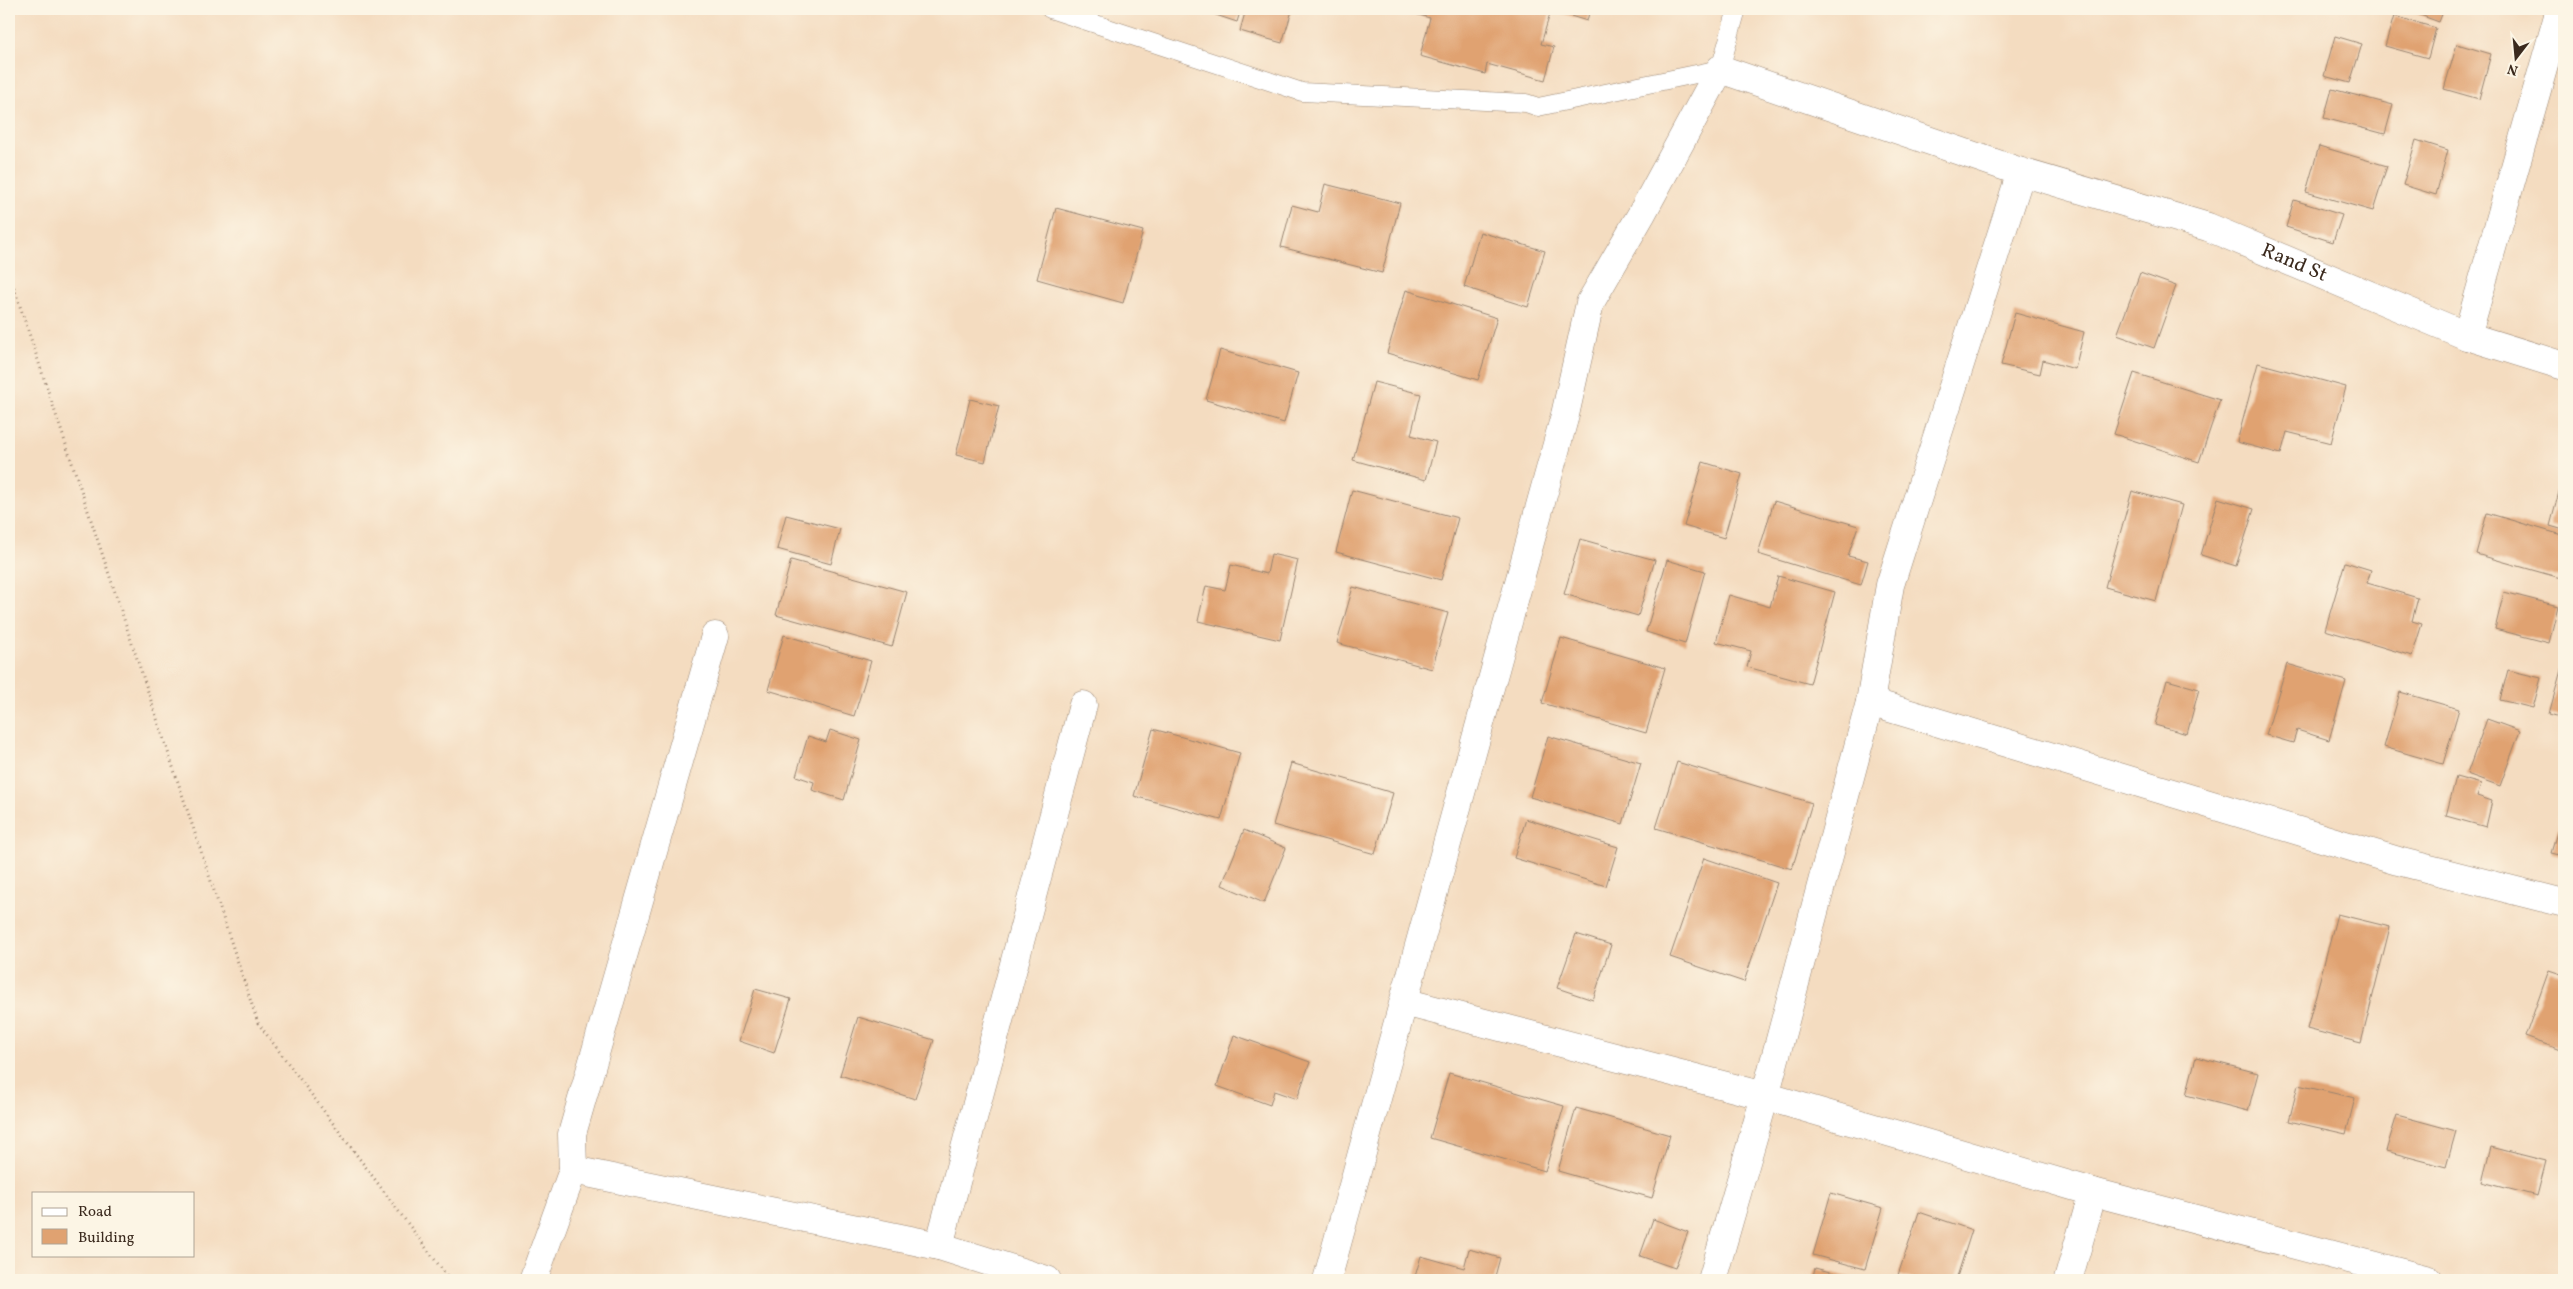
<svg xmlns="http://www.w3.org/2000/svg" width="2573" height="1289" viewBox="0 0 2573 1289" font-family="Vollkorn,serif">
<style>
.building{fill:#e0a271}
.lines{fill:none;stroke-linecap:round;stroke-linejoin:round}
.service-casing{stroke:#98836f;stroke-width:19}
.minor-casing{stroke:#98836f;stroke-width:29}
.path{stroke:#98836f;stroke-width:3;stroke-dasharray:1 4;stroke-linecap:butt}
.service{stroke:#fff;stroke-width:18}
.minor{stroke:#fff;stroke-width:28}
.labels{text-anchor:middle;dominant-baseline:central;stroke-width:4;stroke-linejoin:round;paint-order:stroke}
.street-label{font-size:20px;fill:#3b2a1e;stroke:#fcf5e5}
</style>
<rect width="100%" height="100%" fill="#fcf5e5"/>
<filter id="ink" filterUnits="userSpaceOnUse"><feTurbulence type="fractalNoise" baseFrequency=".02" numOctaves="2"/><feDisplacementMap in="SourceGraphic" scale="10" xChannelSelector="R" yChannelSelector="G"/><feConvolveMatrix kernelMatrix="1 2 1 2 8 2 1 2 1" color-interpolation-filters="sRGB"/></filter>
<filter id="wash" filterUnits="userSpaceOnUse"><feTurbulence type="fractalNoise" baseFrequency=".0096" numOctaves="4" result="noise"/><feDisplacementMap in="SourceGraphic" scale="20" xChannelSelector="R" yChannelSelector="G"/><feGaussianBlur stdDeviation="1.12" result="paint"/><feColorMatrix in="noise" values="0 0 0 0 0 0 0 0 0 0 0 0 0 0 0 0 0 1.4 0 .05"/><feComposite in="paint" operator="in"/></filter>
<g filter="url(#wash)">
<rect width="100%" height="100%" fill="#f4dcc0"/>
<g id="blocks">
<!-- building -->
<g class="building">
<path d="M1215,9H1241L1237,22L1213,14Z"/>
<path d="M1246,9L1292,11L1282,43L1240,31Z"/>
<path d="M1396,9L1549,10L1548,9H1590L1587,21L1551,10L1541,44L1554,47L1545,80L1487,64L1485,74L1420,56L1430,18Z"/>
<path d="M2404,9H2444L2439,22Z"/>
<path d="M2394,16L2436,28L2428,58L2385,46Z"/>
<path d="M2335,36L2362,44L2350,83L2324,76Z"/>
<path d="M2457,44L2491,54L2479,99L2444,89Z"/>
<path d="M2332,89L2393,105L2385,134L2324,118Z"/>
<path d="M2416,140L2448,150L2436,195L2403,185Z"/>
<path d="M2319,146L2387,166L2373,211L2306,192Z"/>
<path d="M1325,184L1400,203L1382,273L1281,247L1292,205L1318,212Z"/>
<path d="M2294,200L2342,215L2333,242L2286,227Z"/>
<path d="M1056,208L1143,231L1123,303L1037,279Z"/>
<path d="M1480,232L1545,251L1528,307L1464,287Z"/>
<path d="M2140,273L2176,286L2154,348L2117,335Z"/>
<path d="M1406,290L1497,318L1478,380L1387,353Z"/>
<path d="M2015,313L2084,332L2075,369L2043,360L2040,374L2001,365Z"/>
<path d="M1220,350L1298,373L1284,423L1206,400Z"/>
<path d="M2258,363L2346,387L2331,443L2287,432L2281,454L2237,442Z"/>
<path d="M2134,373L2220,400L2199,462L2114,434Z"/>
<path d="M1374,382L1421,394L1411,435L1436,442L1426,480L1353,460Z"/>
<path d="M970,399L999,406L985,462L956,455Z"/>
<path d="M1703,462L1742,474L1724,538L1684,526Z"/>
<path d="M2564,473V530L2550,526Z"/>
<path d="M1352,490L1458,518L1441,580L1336,552Z"/>
<path d="M2132,491L2182,505L2156,601L2105,587Z"/>
<path d="M2218,498L2254,509L2236,566L2201,555Z"/>
<path d="M1774,501L1858,526L1848,556L1868,561L1861,585L1758,554Z"/>
<path d="M2487,513L2562,535L2560,544L2564,545V579L2476,554Z"/>
<path d="M786,515L840,529L831,564L777,549Z"/>
<path d="M1580,539L1655,560L1638,616L1564,594Z"/>
<path d="M1271,554L1298,560L1280,640L1198,621L1206,586L1225,590L1231,565L1267,574Z"/>
<path d="M791,560L907,592L892,647L776,615Z"/>
<path d="M1667,560L1705,571L1685,644L1646,632Z"/>
<path d="M2345,562L2371,570L2367,583L2418,598L2412,621L2422,624L2412,656L2325,630Z"/>
<path d="M1778,576L1835,592L1810,684L1747,667L1751,651L1716,642L1729,595L1770,607Z"/>
<path d="M1353,587L1448,613L1432,669L1337,643Z"/>
<path d="M2504,592L2558,606L2549,643L2495,629Z"/>
<path d="M784,635L871,661L854,716L768,690Z"/>
<path d="M1561,638L1665,668L1646,733L1542,703Z"/>
<path d="M2564,659V718L2549,714Z"/>
<path d="M2287,664L2346,681L2329,740L2297,730L2293,743L2266,735Z"/>
<path d="M2508,670L2541,678L2533,708L2500,700Z"/>
<path d="M2167,680L2199,689L2187,734L2155,725Z"/>
<path d="M2400,692L2459,709L2443,764L2384,747Z"/>
<path d="M2487,719L2520,731L2500,786L2467,774Z"/>
<path d="M1153,729L1240,753L1221,820L1134,796Z"/>
<path d="M830,730L861,740L844,800L812,790L814,782L796,776L808,736L826,742Z"/>
<path d="M1548,736L1641,763L1623,824L1530,797Z"/>
<path d="M1677,762L1812,803L1792,869L1656,828Z"/>
<path d="M1291,763L1393,793L1375,854L1273,825Z"/>
<path d="M2456,777L2481,784L2477,796L2492,801L2486,827L2446,816Z"/>
<path d="M2564,808V856L2551,853Z"/>
<path d="M1526,819L1618,847L1606,886L1514,858Z"/>
<path d="M1244,830L1286,848L1264,903L1222,885Z"/>
<path d="M1704,858L1777,883L1744,982L1670,957Z"/>
<path d="M2337,914L2390,927L2361,1043L2307,1029Z"/>
<path d="M1576,934L1611,945L1593,1000L1557,988Z"/>
<path d="M2549,970L2564,975V1051L2525,1037Z"/>
<path d="M755,989L791,999L774,1053L739,1041Z"/>
<path d="M858,1017L934,1040L915,1099L840,1075Z"/>
<path d="M1234,1035L1310,1062L1297,1099L1274,1091L1270,1105L1217,1086Z"/>
<path d="M2196,1057L2258,1073L2248,1111L2186,1095Z"/>
<path d="M1449,1073L1564,1106L1545,1171L1430,1138Z"/>
<path d="M2298,1085L2355,1098L2346,1134L2289,1121Z"/>
<path d="M1576,1108L1670,1135L1652,1198L1558,1171Z"/>
<path d="M2397,1115L2456,1131L2446,1167L2386,1151Z"/>
<path d="M2491,1147L2546,1161L2537,1196L2482,1182Z"/>
<path d="M1831,1193L1883,1208L1865,1269L1813,1255Z"/>
<path d="M1919,1212L1972,1230L1956,1280H1915L1898,1275Z"/>
<path d="M1653,1219L1688,1232L1675,1268L1640,1256Z"/>
<path d="M1469,1249L1500,1258L1494,1280H1414L1421,1256L1464,1268Z"/>
<path d="M1815,1268L1860,1280H1812Z"/>
</g>
</g>
</g>
<g filter="url(#ink)">
<use href="#blocks" fill-opacity="0" stroke="#98836f" stroke-width="1"/>
<g class="lines">
<defs>
<path id="service" d="M1050,9L1302,92L1526,103L1538,107L1720,69L1737,9"/>
<g id="minor">
<path d="M2467,336L2560,9"/>
<path d="M1870,702L2398,861L2564,903"/>
<path d="M1404,1002L1765,1096L2093,1192L2429,1280"/>
<path d="M573,1170L939,1246L1047,1280"/>
<path d="M939,1246L1083,705"/>
<path d="M533,1280L573,1170L572,1134L715,636"/>
<path id="s1" d="M1327,1280L1565,415L1590,303L1641,215L1720,69L2021,172L2208,227L2467,336L2564,366"/>
<path d="M1712,1280L1765,1096L1870,702L1890,585L2021,172"/>
<path d="M2068,1280L2093,1192"/>
</g>
</defs>
<!-- service casing -->
<use href="#service" class="service-casing"/>
<!-- minor casing -->
<use href="#minor" class="minor-casing"/>
<!-- path -->
<path class="path" d="M9,273L258,1023L450,1280"/>
<!-- service -->
<use href="#service" class="service"/>
<!-- minor -->
<use href="#minor" class="minor"/>
</g>
</g>
<g class="labels">
<!-- street labels -->
<g class="street-label">
<text stroke="none"><textPath href="#s1" startOffset="1886">Rand St</textPath></text>
</g>
</g>
<!-- margin -->
<rect width="2573" height="1289" fill="none" stroke="#fcf5e5" stroke-width="30"/>
<!-- legend -->
<rect x="32" y="1192" width="162" height="65" fill="#fcf5e5" stroke="#afa495"/>
<rect x="42" y="1208" width="25" height="8" fill="#ffffff" stroke="#afa495"/>
<text x="78" y="1216" font-size="15" fill="#3b2a1e">Road</text>
<rect x="42" y="1229" width="25" height="15" fill="#e0a271" stroke="#afa495"/>
<text x="78" y="1242" font-size="15" fill="#3b2a1e">Building</text>
<!-- north arrow -->
<g transform="translate(2516 58) rotate(196)" stroke="#fcf5e5" stroke-width="4" paint-order="stroke">
<path d="M0-4L9 19L0 12L-9 19Z" fill="#3b2a1e"/>
<text y="-8" font-size="14" font-weight="bold" text-anchor="middle" fill="#3b2a1e">N</text>
</g>
</svg>
